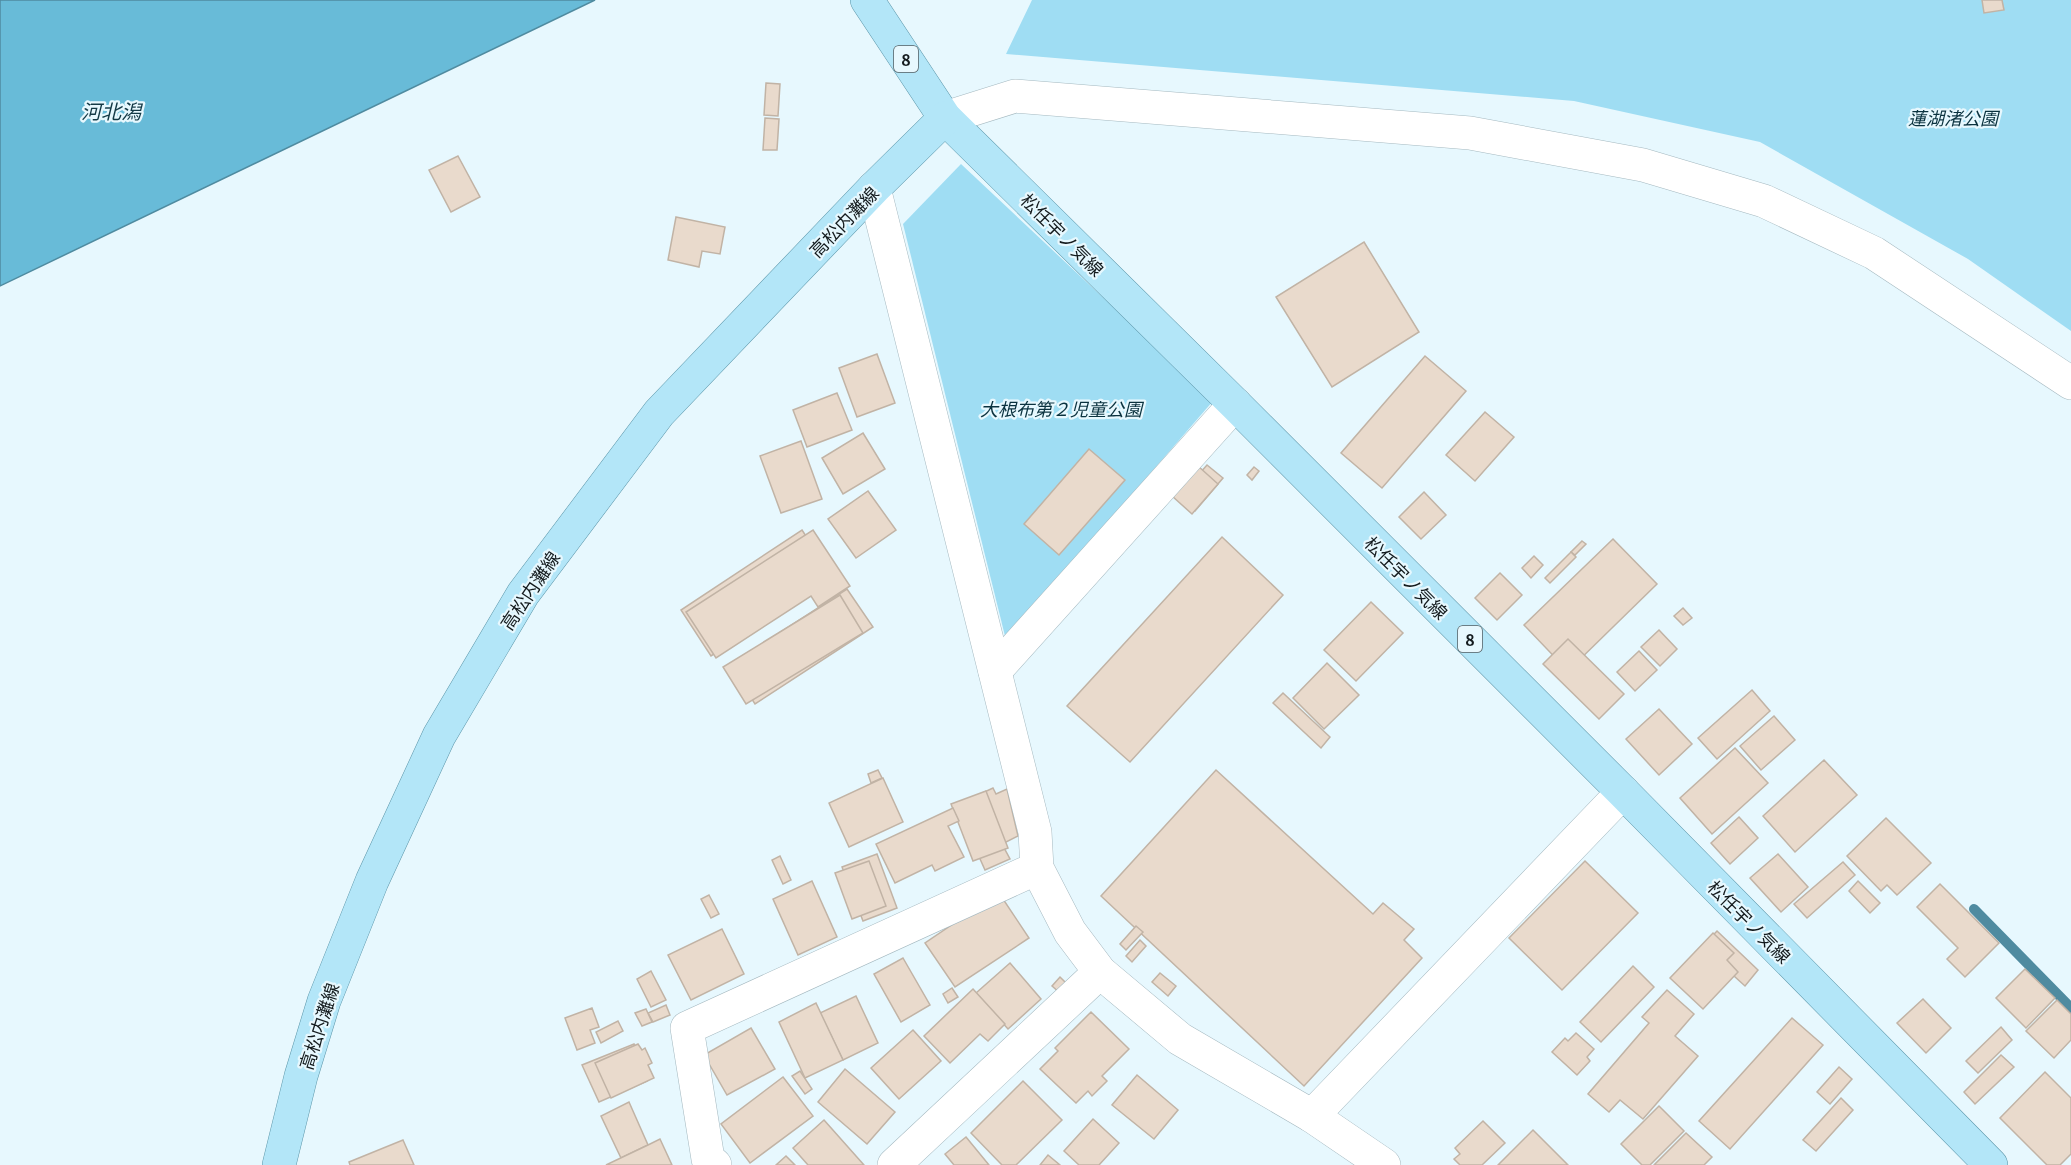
<svg xmlns="http://www.w3.org/2000/svg" width="2071" height="1165" viewBox="0 0 2071 1165" font-family="Georgia,'Noto Sans JP',serif">
<style>
.green{fill:#9fddf3}
.water{fill:#68bbd8;stroke:#4f8ba0;stroke-width:1.5}
.lines{fill:none;stroke-linecap:round;stroke-linejoin:round}
.stream{stroke:#4f8ba0;stroke-width:10}
.building{fill:#e9dacc;stroke:#c1b3a5;stroke-width:1.5}
.minor-casing{stroke:#a5b9c0;stroke-width:34}
.major-casing{stroke:#5b95a8;stroke-width:34}
.minor{stroke:#fff;stroke-width:33}
.major{stroke:#b3e6f8;stroke-width:33}
.labels{text-anchor:middle;dominant-baseline:central;stroke-width:4.5;stroke-linejoin:round;paint-order:stroke}
.shield{fill:#e7f8fe;stroke:#535d61;stroke-width:1.5}
.shield-label{font-size:16px;font-weight:bold;fill:#141b1e}
.park-label{font-size:18px;font-style:italic;fill:#0a323f;stroke:#e7f8fe}
.street-label{font-size:18px;fill:#141b1e;stroke:#e7f8fe}
.water-label{font-size:20px;font-style:italic;fill:#133946;stroke:#e7f8fe}
</style>
<rect width="100%" height="100%" fill="#e7f8fe"/>
<!-- green -->
<g class="green">
<path d="M1032,0H2071V331L1968,259L1760,142L1574,101L1006,54Z"/>
<path d="M961,164L1213,401L1006,640L903,224Z"/>
</g>
<!-- water -->
<path class="water" d="M0,0H595L0,286Z"/>
<g class="lines">
<!-- stream -->
<path class="stream" d="M1974,909L2071,1008"/>
</g>
<!-- building -->
<g class="building">
<path d="M1982,0H2002L2004,10L1984,13Z"/>
<path d="M766,83L780,84L778,116L764,115Z"/>
<path d="M765,118L779,119L777,150H763Z"/>
<path d="M458,156L480,197L451,212L429,170Z"/>
<path d="M676,217L725,227L720,254L702,251L699,267L668,260Z"/>
<path d="M1364,242L1419,332L1332,387L1276,297Z"/>
<path d="M877,354L895,403L857,417L839,368Z"/>
<path d="M1425,356L1466,391L1382,488L1341,453Z"/>
<path d="M837,393L852,430L807,447L793,410Z"/>
<path d="M1485,412L1514,437L1475,481L1446,455Z"/>
<path d="M863,433L885,469L843,494L822,458Z"/>
<path d="M801,441L822,499L781,513L760,456Z"/>
<path d="M1089,449L1125,480L1059,555L1024,524Z"/>
<path d="M1207,465L1223,478L1195,511L1179,497Z"/>
<path d="M1198,466L1218,484L1192,514L1172,496Z"/>
<path d="M1254,467L1259,471L1252,480L1247,475Z"/>
<path d="M868,491L896,530L856,558L828,519Z"/>
<path d="M1424,492L1446,515L1421,539L1399,517Z"/>
<path d="M802,530L832,576L711,656L681,610Z"/>
<path d="M813,530L850,586L818,607L811,596L716,658L686,612Z"/>
<path d="M1222,537L1283,595L1130,762L1067,706Z"/>
<path d="M1613,539L1657,584L1568,671L1524,625Z"/>
<path d="M1582,541L1586,544L1575,555L1571,552Z"/>
<path d="M1571,552L1576,557L1550,583L1545,578Z"/>
<path d="M1534,556L1543,565L1531,578L1522,568Z"/>
<path d="M1500,573L1522,595L1497,620L1475,598Z"/>
<path d="M847,589L873,627L755,704L730,665Z"/>
<path d="M840,595L863,633L746,704L723,667Z"/>
<path d="M1371,602L1403,633L1356,681L1324,650Z"/>
<path d="M1683,608L1692,618L1683,625L1674,616Z"/>
<path d="M1659,630L1677,649L1660,666L1641,647Z"/>
<path d="M1568,639L1624,694L1599,719L1543,664Z"/>
<path d="M1639,651L1657,670L1635,691L1617,672Z"/>
<path d="M1327,663L1359,695L1324,729L1293,698Z"/>
<path d="M1752,690L1770,711L1717,759L1698,738Z"/>
<path d="M1283,693L1330,737L1321,748L1273,703Z"/>
<path d="M1659,709L1692,744L1659,775L1626,739Z"/>
<path d="M1774,716L1795,740L1761,770L1740,746Z"/>
<path d="M1735,748L1768,783L1712,834L1680,798Z"/>
<path d="M1824,760L1857,795L1795,852L1763,816Z"/>
<path d="M878,770L882,778L871,783L868,774Z"/>
<path d="M1216,770L1373,914L1383,903L1414,929L1404,940L1422,958L1304,1086L1101,896Z"/>
<path d="M883,778L903,822L849,847L829,803Z"/>
<path d="M993,788L996,794L1007,789L1018,836L1002,844L1010,859L985,870L956,805Z"/>
<path d="M986,791L1008,848L973,861L951,804Z"/>
<path d="M953,808L959,821L948,826L964,857L935,871L932,865L895,883L876,844Z"/>
<path d="M1739,817L1758,838L1730,864L1711,843Z"/>
<path d="M1886,818L1931,863L1897,895L1887,885L1881,891L1847,856Z"/>
<path d="M877,854L897,908L863,921L842,867Z"/>
<path d="M1778,854L1808,887L1781,912L1750,878Z"/>
<path d="M780,856L791,880L783,884L772,860Z"/>
<path d="M869,861L886,906L852,919L835,873Z"/>
<path d="M1585,861L1638,913L1562,990L1509,938Z"/>
<path d="M1843,862L1855,875L1807,918L1794,904Z"/>
<path d="M812,881L837,937L798,955L773,899Z"/>
<path d="M1858,881L1880,903L1870,913L1849,891Z"/>
<path d="M1940,884L1999,943L1965,977L1947,959L1958,948L1917,907Z"/>
<path d="M999,893L1029,938L955,987L925,943Z"/>
<path d="M709,895L719,914L711,918L701,899Z"/>
<path d="M1136,926L1143,932L1126,950L1120,944Z"/>
<path d="M722,929L744,974L691,1000L668,955Z"/>
<path d="M1717,931L1758,970L1745,986L1724,967L1719,972L1697,952Z"/>
<path d="M1713,933L1734,953L1727,960L1738,972L1703,1009L1670,978Z"/>
<path d="M1140,940L1146,946L1132,962L1126,956Z"/>
<path d="M903,958L930,1005L901,1022L874,974Z"/>
<path d="M1010,963L1041,999L1008,1029L976,993Z"/>
<path d="M1633,966L1654,987L1601,1042L1580,1022Z"/>
<path d="M2025,969L2055,998L2026,1028L1996,998Z"/>
<path d="M651,971L666,1000L651,1007L637,979Z"/>
<path d="M1160,973L1176,986L1168,996L1152,982Z"/>
<path d="M1060,977L1068,985L1060,993L1052,986Z"/>
<path d="M952,988L958,997L948,1003L943,994Z"/>
<path d="M973,989L1005,1024L988,1041L980,1034L950,1063L924,1036Z"/>
<path d="M1667,990L1694,1014L1675,1036L1698,1056L1643,1119L1620,1100L1609,1112L1588,1094L1649,1023L1642,1017Z"/>
<path d="M856,996L878,1043L843,1060L820,1013Z"/>
<path d="M1923,999L1951,1028L1926,1053L1897,1023Z"/>
<path d="M2057,1000L2071,1014V1040L2054,1058L2026,1031Z"/>
<path d="M816,1003L843,1060L805,1078L779,1022Z"/>
<path d="M666,1005L670,1015L653,1022L648,1013Z"/>
<path d="M592,1008L599,1027L590,1030L595,1043L577,1050L565,1018Z"/>
<path d="M646,1009L652,1022L642,1026L635,1013Z"/>
<path d="M1091,1012L1129,1049L1102,1076L1107,1081L1092,1096L1088,1091L1076,1103L1040,1069L1058,1051L1055,1048Z"/>
<path d="M1792,1018L1823,1045L1730,1149L1699,1121Z"/>
<path d="M618,1021L623,1031L601,1043L596,1032Z"/>
<path d="M2001,1027L2012,1040L1978,1073L1966,1061Z"/>
<path d="M751,1028L775,1069L727,1095L704,1055Z"/>
<path d="M913,1030L941,1061L899,1099L871,1068Z"/>
<path d="M1576,1033L1594,1049L1587,1057L1590,1061L1577,1075L1552,1052L1565,1038L1568,1041Z"/>
<path d="M634,1044L647,1081L599,1102L582,1065Z"/>
<path d="M638,1044L642,1050L645,1048L652,1063L648,1065L654,1078L611,1098L595,1063Z"/>
<path d="M2001,1055L2014,1067L1975,1104L1964,1092Z"/>
<path d="M1839,1067L1852,1079L1830,1104L1817,1092Z"/>
<path d="M845,1069L895,1112L867,1144L818,1102Z"/>
<path d="M800,1071L812,1089L805,1094L792,1076Z"/>
<path d="M2045,1072L2071,1098V1154L2060,1165H2047L2000,1118Z"/>
<path d="M1137,1075L1178,1110L1154,1139L1112,1105Z"/>
<path d="M783,1077L813,1116L750,1163L721,1124Z"/>
<path d="M1023,1081L1062,1120L1016,1165H1002L971,1133Z"/>
<path d="M1841,1098L1853,1110L1816,1151L1803,1140Z"/>
<path d="M629,1102L648,1145L621,1158L601,1116Z"/>
<path d="M1659,1106L1684,1131L1650,1165H1642L1621,1144Z"/>
<path d="M1093,1119L1119,1143L1099,1165H1079L1064,1151Z"/>
<path d="M824,1120L864,1165H808L793,1148Z"/>
<path d="M1483,1121L1505,1143L1482,1165H1460L1454,1159L1460,1154L1455,1148Z"/>
<path d="M1533,1130L1568,1165H1498Z"/>
<path d="M1686,1133L1712,1157L1704,1165H1654Z"/>
<path d="M966,1137L989,1165H954L945,1154Z"/>
<path d="M660,1139L672,1165H606L648,1145Z"/>
<path d="M403,1140L414,1165H350L349,1162Z"/>
<path d="M1048,1155L1060,1165H1040Z"/>
<path d="M786,1156L795,1165H776Z"/>
</g>
<g class="lines">
<defs>
<g id="minor">
<path d="M945,118L1015,96L1470,133L1643,165L1764,201L1874,253L2071,383"/>
<path d="M874,188L1035,832L1037,868L1070,932L1100,972L1180,1039L1312,1116L1384,1165"/>
<path d="M995,671L1235,404"/>
<path d="M1312,1116L1623,792"/>
<path d="M715,1165L708,1159L687,1028L1037,868"/>
<path d="M894,1165L1100,972"/>
</g>
<g id="major">
<path d="M867,0L945,118L1235,404L1623,792L1991,1165"/>
<path d="M279,1165L301,1076L324,1001L372,881L439,736L523,594L659,413L874,188L945,118"/>
</g>
</defs>
<!-- minor casing -->
<use href="#minor" class="minor-casing"/>
<!-- major casing -->
<use href="#major" class="major-casing"/>
<!-- minor -->
<use href="#minor" class="minor"/>
<!-- major -->
<use href="#major" class="major"/>
</g>
<g class="labels">
<!-- shield labels -->
<g class="shield">
<rect x="894" y="46" width="24" height="26" rx="4.5"/>
<rect x="1458" y="626" width="24" height="26" rx="4.5"/>
</g>
<g class="shield-label">
<text x="906" y="59">8</text>
<text x="1470" y="639">8</text>
</g>
<!-- park labels -->
<g class="park-label">
<text x="1953" y="117">蓮湖渚公園</text>
<text x="1061" y="408">大根布第２児童公園</text>
</g>
<!-- street labels -->
<g class="street-label">
<text transform="translate(843 221) rotate(-46)">高松内灘線</text>
<text transform="translate(1063 234) rotate(45)">松任宇ノ気線</text>
<text transform="translate(1407 577) rotate(45)">松任宇ノ気線</text>
<text transform="translate(529 590) rotate(-56)">高松内灘線</text>
<text transform="translate(1750 921) rotate(45)">松任宇ノ気線</text>
<text transform="translate(318 1026) rotate(-72)">高松内灘線</text>
</g>
<!-- water labels -->
<g class="water-label">
<text x="111" y="110">河北潟</text>
</g>
</g>
</svg>
